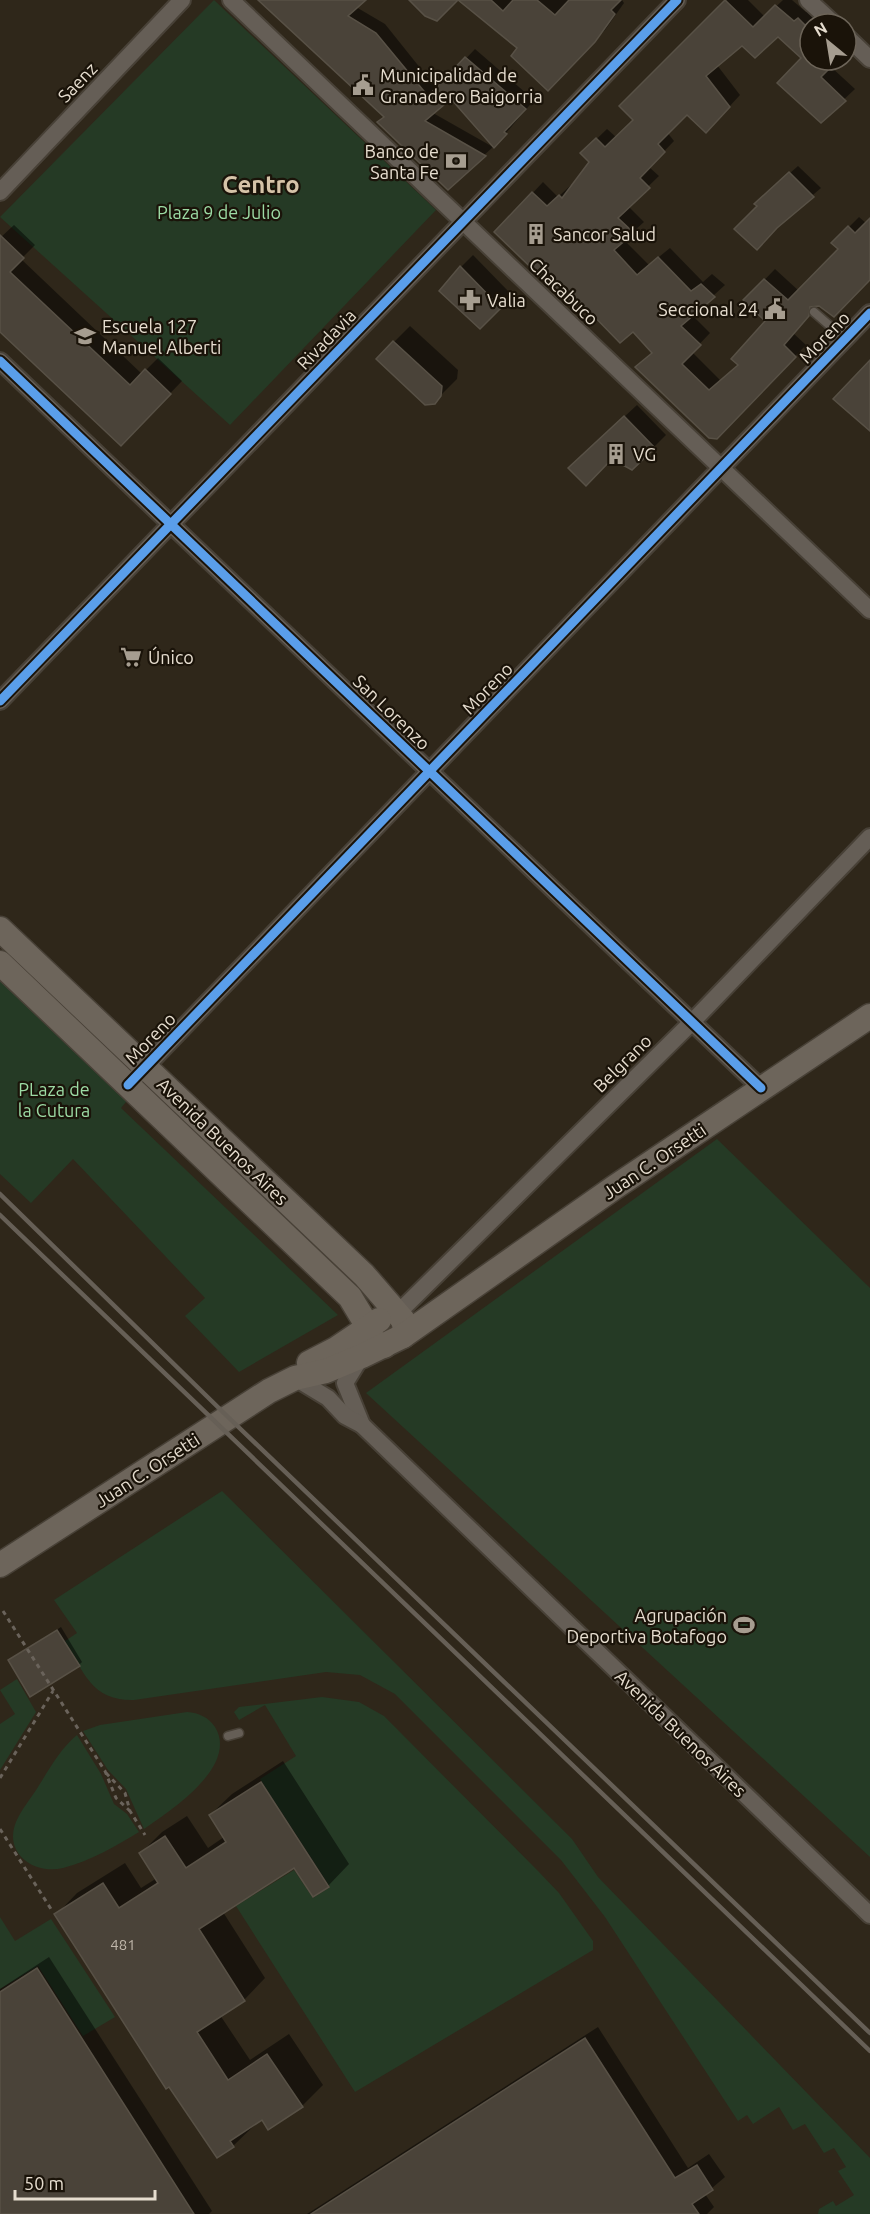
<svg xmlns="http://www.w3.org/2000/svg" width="870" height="2214" viewBox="0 0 870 2214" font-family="Ubuntu,sans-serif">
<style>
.green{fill:#253a25}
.shadow{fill:#0007}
.building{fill:#4a4339;stroke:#585146;stroke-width:1.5}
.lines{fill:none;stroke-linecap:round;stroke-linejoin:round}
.service-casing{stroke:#484137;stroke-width:11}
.minor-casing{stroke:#484137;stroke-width:20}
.secondary-casing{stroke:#484137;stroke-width:27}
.path{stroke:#6a635b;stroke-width:3;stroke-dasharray:4.5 4.5;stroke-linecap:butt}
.service{stroke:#655e56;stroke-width:8}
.minor{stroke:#655e56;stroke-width:16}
.secondary{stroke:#6d655b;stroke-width:24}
.rail{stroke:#665f56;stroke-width:4.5}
.cycleway-casing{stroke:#1a1309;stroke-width:13}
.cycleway{stroke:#5a9eea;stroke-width:9}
.labels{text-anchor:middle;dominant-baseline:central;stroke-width:4.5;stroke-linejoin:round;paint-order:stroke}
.number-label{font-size:15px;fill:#bfb6aa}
.poi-label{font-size:18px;fill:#e6ddcf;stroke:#1a1309;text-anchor:start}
.street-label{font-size:18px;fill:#e6ddcf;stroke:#1a1309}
.park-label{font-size:18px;fill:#9cdba4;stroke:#1a1309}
.district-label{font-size:24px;font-weight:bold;fill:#d5c3a8;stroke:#1a1309}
</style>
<rect width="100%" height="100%" fill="#2f271a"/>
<!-- green -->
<g class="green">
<path d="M214,0L436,210L230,425L0,217Z"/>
<path d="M0,977L130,1097L121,1108L338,1315L239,1372L185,1316L205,1298L73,1159L31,1203L0,1174Z"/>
<path d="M152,1090L370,1297L365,1300L149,1091Z"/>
<path d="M717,1139L870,1288V1857L366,1393Z"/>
<path d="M222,1491L572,1839L598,1877L870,2158V2214H818L819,2209L833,2201L836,2206L854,2195L838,2171L846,2167L834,2148L824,2153L805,2124L793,2130L779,2107L753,2124L747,2115L738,2121L605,1917L561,1860L395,1694L360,1675L326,1672L134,1700C92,1701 84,1673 65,1641L77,1633L54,1600Z"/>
<path d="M17,1679L36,1712L0,1770V1724L15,1714L0,1690Z"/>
<path d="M322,1697L359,1702L384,1716L539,1872L559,1893L593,1941V1950L355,2092L236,1906L294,1870L313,1898L330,1887L260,1779L296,1756L265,1705L239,1720L234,1712L239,1707Z"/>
<path d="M187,1712C199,1713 208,1717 215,1727C239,1766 170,1811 144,1829L126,1789L108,1770L83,1731L100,1725Z"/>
<path d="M77,1735L101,1774L114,1804L127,1814L139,1832C116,1846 90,1861 63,1868C35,1875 3,1854 16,1822C21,1810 31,1798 38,1787C50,1768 60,1749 77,1735Z"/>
<path d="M0,1917L15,1941L51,1919L115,2017L83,2036L38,1966L0,1989Z"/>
</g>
<!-- shadow -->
<g class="shadow">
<path d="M269,0H364L356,7L385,24L437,89L475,49L534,100L495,146L451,97L433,113L493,147L448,188L379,122L385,116Z"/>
<path d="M461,0H622L624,3L605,30L558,79Z"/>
<path d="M727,0H748L765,17L783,0H792L806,12L809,9L825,24H810V60H836L830,66L855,89L821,121L803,58L778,35L742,44L717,65L740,95L717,120L687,113L667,132L674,141L649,167L659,176L628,206L644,222L624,240L649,265L670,248L703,282L712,274L725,285L692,315L710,333L692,352L721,381L739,365L767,321L745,300L775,269L799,291L840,249L833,243L859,217L867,224L870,220V278L819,304L793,333L806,345L716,437L653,352L633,330L583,303L496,232L543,182L558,197L571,185L572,187L591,162L582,153L607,129L616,137L635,119L621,106Z"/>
<path d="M798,166L821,188L779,224L759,206L764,196Z"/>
<path d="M14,225L35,245L21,259L142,374L158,358L182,381L133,432L0,330V238Z"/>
<path d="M473,255L512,295L480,327L461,267Z"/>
<path d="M410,326L458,370L457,379L434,402L394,342Z"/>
<path d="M637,405L666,435L632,469L612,457L582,456Z"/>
<path d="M61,1627L82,1662L79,1665L10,1660Z"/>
<path d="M283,1761L349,1864L328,1886L295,1866L223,1912L265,1978L244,2000L220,2015L250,2060L289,2034L323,2085L302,2106L269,2128L262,2118L233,2146L217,2156L56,1915L77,1893L125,1863L141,1888L157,1878L141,1853L162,1832L187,1816L208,1848L224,1837L210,1815L232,1794Z"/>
<path d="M49,1957L212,2211L209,2214H0V1989Z"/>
<path d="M598,2027L688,2168L709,2154L725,2177L705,2194L714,2207L707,2214H307Z"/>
</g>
<!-- building -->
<g class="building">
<path d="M258,0H366L348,16L376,33L428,96L465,57L526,109L504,132L507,134L494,148L451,99L425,121L486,156L448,190L377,122L384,117Z"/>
<path d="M409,0H491L503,11L513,0H537L555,15L569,0H621L611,10L615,14L595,42L548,91L511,56L517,48L458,0L437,21L425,16Z"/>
<path d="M725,0L753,27L775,5L794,21L798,18L810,30V60H838L821,77L846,101L821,123L777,83L801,58L778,37L755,58L742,46L706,76L730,107L706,133L687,115L658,144L665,152L640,178L650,188L618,218L634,233L614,250L637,275L658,257L691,291L701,284L715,297L681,326L701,345L682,364L709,390L738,365L731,359L765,321L743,300L764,279L788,300L838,249L831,243L848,226L855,233L870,218V280L834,317L819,306L810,307L809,316L784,345L796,357L717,439L709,438L635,367L652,353L633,332L620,343L583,305L576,311L494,232L532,192L547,206L559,195L562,198L589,162L580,153L596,138L605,147L633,120L619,106Z"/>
<path d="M789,172L814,197L777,228L757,250L734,229L757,206L754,204Z"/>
<path d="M0,235L24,258L10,272L130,385L145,369L171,394L121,446L0,332Z"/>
<path d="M460,266L501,308L480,329L439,291Z"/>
<path d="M393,341L442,386L441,396L435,404L425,405L376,359Z"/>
<path d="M870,360V431L833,399Z"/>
<path d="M624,416L655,448L632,470L612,459L586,486L568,468Z"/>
<path d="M57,1630L80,1666L30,1697L8,1660Z"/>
<path d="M261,1782L329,1887L313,1897L294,1868L199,1929L245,2001L197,2032L228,2080L267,2054L303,2107L268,2130L262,2120L230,2141L234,2147L217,2158L169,2087L166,2089L54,1914L103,1883L119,1908L158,1883L139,1853L165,1836L186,1868L226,1842L209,1815Z"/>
<path d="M37,1968L194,2214H0V1992Z"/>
<path d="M585,2038L675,2178L697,2165L713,2190L692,2204L699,2214H311Z"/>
</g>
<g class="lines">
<defs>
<g id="service">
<path d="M814,312L845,339"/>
<path d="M228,1736L239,1733"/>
</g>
<g id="minor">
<path d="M231,0L870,610"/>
<path d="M808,0L834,24"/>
<path d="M846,36L870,59"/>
<path d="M0,192L182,0"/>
<path d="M0,361L761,1088"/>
<path d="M0,701L677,0"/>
<path d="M128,1085L870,313"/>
<path d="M398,1313L692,1022L870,837"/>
<path d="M361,1357L345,1383L362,1425"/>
<path d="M295,1378L328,1398L345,1416L362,1425L870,1915"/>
</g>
<g id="secondary">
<path d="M0,929L364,1275L403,1320L405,1329L403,1336"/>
<path d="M0,963L350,1297L368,1327L374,1343L384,1346"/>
<path d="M309,1363L336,1349L379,1320"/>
<path d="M0,1565L269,1391L295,1378L326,1371L362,1356L403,1336L615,1187L870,1016"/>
</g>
</defs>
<!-- service casing -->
<use href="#service" class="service-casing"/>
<!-- minor casing -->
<use href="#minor" class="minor-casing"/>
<!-- secondary casing -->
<use href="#secondary" class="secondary-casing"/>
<!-- path -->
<g class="path">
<path d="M3,1611L105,1771L116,1798L130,1811"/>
<path d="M106,1773L125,1793L130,1811L145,1835"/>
<path d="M0,1778L53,1691"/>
<path d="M0,1829L51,1909"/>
</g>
<!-- service -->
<use href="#service" class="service"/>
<!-- minor -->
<use href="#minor" class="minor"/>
<!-- secondary -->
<use href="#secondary" class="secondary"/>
<!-- rail -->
<g class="rail">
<path d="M0,1194L228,1417L870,2033"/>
<path d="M0,1215L870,2051"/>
</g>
<defs>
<g id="cycleway">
<path d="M0,361L761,1088"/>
<path d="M0,701L677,0"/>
<path d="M128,1085L870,313"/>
</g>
</defs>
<!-- cycleway casing -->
<use href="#cycleway" class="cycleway-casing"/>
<!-- cycleway -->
<use href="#cycleway" class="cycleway"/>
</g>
<!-- icons -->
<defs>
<symbol id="civic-bare" viewBox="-9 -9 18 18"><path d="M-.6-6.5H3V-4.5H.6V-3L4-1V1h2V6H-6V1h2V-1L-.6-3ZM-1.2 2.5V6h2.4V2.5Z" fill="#a69d90" stroke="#1a1309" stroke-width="2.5" paint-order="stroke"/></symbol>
<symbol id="bank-bare" viewBox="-9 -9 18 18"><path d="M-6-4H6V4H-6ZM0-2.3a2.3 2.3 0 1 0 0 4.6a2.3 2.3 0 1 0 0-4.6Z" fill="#a69d90" stroke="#1a1309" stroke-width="2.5" paint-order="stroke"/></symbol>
<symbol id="building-bare" viewBox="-9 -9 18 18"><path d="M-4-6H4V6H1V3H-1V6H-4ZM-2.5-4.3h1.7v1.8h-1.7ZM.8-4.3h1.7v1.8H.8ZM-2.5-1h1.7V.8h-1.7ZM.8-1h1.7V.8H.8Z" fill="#a69d90" stroke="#1a1309" stroke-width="2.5" paint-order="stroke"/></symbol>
<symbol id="pharmacy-bare" viewBox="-9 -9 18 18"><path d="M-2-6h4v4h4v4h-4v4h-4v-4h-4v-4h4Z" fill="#a69d90" stroke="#1a1309" stroke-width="2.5" paint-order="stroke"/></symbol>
<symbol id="school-bare" viewBox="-9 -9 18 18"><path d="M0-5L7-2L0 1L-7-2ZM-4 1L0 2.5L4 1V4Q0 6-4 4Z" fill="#a69d90" stroke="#1a1309" stroke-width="2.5" paint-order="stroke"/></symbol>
<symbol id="supermarket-bare" viewBox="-9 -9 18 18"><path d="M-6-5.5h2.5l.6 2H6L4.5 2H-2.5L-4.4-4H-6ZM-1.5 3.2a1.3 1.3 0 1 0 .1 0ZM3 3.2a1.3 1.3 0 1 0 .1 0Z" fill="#a69d90" stroke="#1a1309" stroke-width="2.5" paint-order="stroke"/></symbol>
<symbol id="stadium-bare" viewBox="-9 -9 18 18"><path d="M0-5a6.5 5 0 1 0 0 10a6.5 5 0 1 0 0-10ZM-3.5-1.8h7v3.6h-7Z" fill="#a69d90" stroke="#1a1309" stroke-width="2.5" paint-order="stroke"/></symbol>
</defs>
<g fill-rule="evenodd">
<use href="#civic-bare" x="348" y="70" width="30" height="30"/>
<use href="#bank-bare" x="441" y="146" width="30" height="30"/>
<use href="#building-bare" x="521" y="219" width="30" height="30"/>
<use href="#pharmacy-bare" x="455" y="285" width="30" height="30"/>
<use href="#civic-bare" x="760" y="294" width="30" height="30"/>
<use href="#school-bare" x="70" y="321" width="30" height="30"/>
<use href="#building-bare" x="601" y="439" width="30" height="30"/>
<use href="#supermarket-bare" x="116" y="642" width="30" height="30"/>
<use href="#stadium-bare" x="729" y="1610" width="30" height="30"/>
</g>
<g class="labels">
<!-- number labels -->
<g class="number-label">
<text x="123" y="1944">481</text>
</g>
<!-- poi labels -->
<g class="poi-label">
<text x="380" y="75">Municipalidad de<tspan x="380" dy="21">Granadero Baigorria</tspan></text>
<text x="439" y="151" text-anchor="end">Banco de<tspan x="439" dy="21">Santa Fe</tspan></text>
<text x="553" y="234">Sancor Salud</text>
<text x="487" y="300">Valia</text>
<text x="758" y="309" text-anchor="end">Seccional 24</text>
<text x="102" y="326">Escuela 127<tspan x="102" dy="21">Manuel Alberti</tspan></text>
<text x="633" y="454">VG</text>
<text x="148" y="657">Único</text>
<text x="727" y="1615" text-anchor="end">Agrupación<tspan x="727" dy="21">Deportiva Botafogo</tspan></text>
</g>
<!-- street labels -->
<g class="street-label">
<text transform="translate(77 82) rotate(-46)">Saenz</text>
<text transform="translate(564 291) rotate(44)">Chacabuco</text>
<text transform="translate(824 337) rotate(-46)">Moreno</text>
<text transform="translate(326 339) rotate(-46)">Rivadavia</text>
<text transform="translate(487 688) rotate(-46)">Moreno</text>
<text transform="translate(392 712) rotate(44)">San Lorenzo</text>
<text transform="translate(150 1038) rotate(-46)">Moreno</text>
<text transform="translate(622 1063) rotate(-45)">Belgrano</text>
<text transform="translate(223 1141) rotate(44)">Avenida Buenos Aires</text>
<text transform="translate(654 1161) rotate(-34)">Juan C. Orsetti</text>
<text transform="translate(147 1470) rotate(-33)">Juan C. Orsetti</text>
<text transform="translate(681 1733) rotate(44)">Avenida Buenos Aires</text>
</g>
<!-- park labels -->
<g class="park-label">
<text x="219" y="212">Plaza 9 de Julio</text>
<text x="54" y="1089">PLaza de<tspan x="54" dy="21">la Cutura</tspan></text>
</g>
<!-- district labels -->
<g class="district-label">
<text x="261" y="184">Centro</text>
</g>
</g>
<!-- north arrow -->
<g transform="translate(828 42) rotate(330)"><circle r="28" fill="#1a1309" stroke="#6c6458" stroke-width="1.5"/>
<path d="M0-4.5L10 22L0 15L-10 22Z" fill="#a69d90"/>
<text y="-9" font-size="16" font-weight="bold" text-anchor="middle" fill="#e6ddcf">N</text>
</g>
<!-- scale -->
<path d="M15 2190v9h140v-9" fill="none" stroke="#e6ddcf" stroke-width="3"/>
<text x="24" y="2190" font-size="18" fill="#e6ddcf" stroke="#1a1309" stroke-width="4.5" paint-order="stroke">50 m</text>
</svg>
